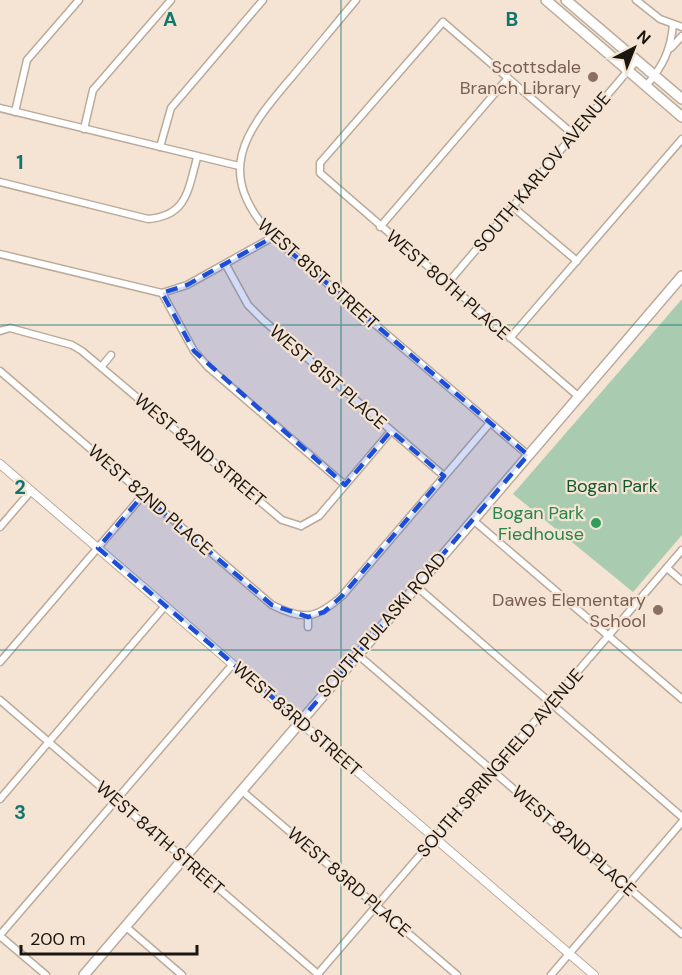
<svg xmlns="http://www.w3.org/2000/svg" width="682" height="975" viewBox="0 0 682 975" font-family="'DM Sans',sans-serif">
<style>
.green{fill:#a9cbaf}
.lines{fill:none;stroke-linecap:round;stroke-linejoin:round}
.minor-casing{stroke:#baaa9a;stroke-width:9}
.tertiary-casing{stroke:#baaa9a;stroke-width:10}
.secondary-casing{stroke:#baaa9a;stroke-width:12}
.minor{stroke:#fff;stroke-width:6}
.tertiary{stroke:#fff;stroke-width:8}
.secondary{stroke:#fff;stroke-width:9}
.marked{fill:#1d4ed8;fill-opacity:0.2;stroke:#1d4ed8;stroke-width:4.5;stroke-dasharray:12 8;stroke-linejoin:round}
.grid{fill:none;stroke:#0f766e;stroke-width:1.5;stroke-opacity:0.55}
.education-dot{fill:#8d6e63;stroke:#f5e4d3;stroke-width:2}
.leisure-dot{fill:#2e9e5b;stroke:#f5e4d3;stroke-width:2}
.labels{text-anchor:middle;dominant-baseline:central;stroke-width:4.5;stroke-linejoin:round;paint-order:stroke}
.education-label{font-size:18px;fill:#785e54;stroke:#f5e4d3;text-anchor:end}
.street-label{font-size:18px;fill:#1c1610;stroke:#f5e4d3}
.park-label{font-size:18px;fill:#12572b;stroke:#f5e4d3}
.leisure-label{font-size:18px;fill:#27864d;stroke:#f5e4d3;text-anchor:end}
.grid-label{font-size:20px;text-anchor:middle;font-weight:bold;fill:#0f766e;stroke:#f5e4d3;stroke-width:4.5;stroke-linejoin:round;paint-order:stroke}
</style>
<rect width="100%" height="100%" fill="#f5e4d3"/>
<!-- green -->
<path class="green" d="M682,299V535L633,592L513,494Z"/>
<g class="lines">
<defs>
<g id="minor">
<path d="M356,0C334,26 313,52 291,78C243,134 214,173 273,237L528,455"/>
<path d="M636,0L660,19L682,27"/>
<path d="M443,22L320,163V173L578,396"/>
<path d="M443,22L574,135"/>
<path d="M671,48L682,36"/>
<path d="M646,86C663,66 671,50 673,24"/>
<path d="M0,108L239,166"/>
<path d="M15,112L27,60L79,0"/>
<path d="M84,129L93,90L171,0"/>
<path d="M160,147L171,108L263,0"/>
<path d="M0,182L148,219C187,216 188,190 197,158"/>
<path d="M513,207L577,261"/>
<path d="M380,227L508,78"/>
<path d="M0,254L162,293L187,285L273,237"/>
<path d="M226,265L248,305L263,320L444,476"/>
<path d="M447,284L637,60"/>
<path d="M162,293L194,351L208,367L345,485"/>
<path d="M0,331L10,328L72,345L82,351L282,520L301,526"/>
<path d="M510,338L682,139"/>
<path d="M102,366L111,355"/>
<path d="M0,371L272,605C304,621 316,619 342,596L490,423"/>
<path d="M473,520L682,699"/>
<path d="M301,526L319,516L391,431"/>
<path d="M0,527L31,491"/>
<path d="M667,568L682,581"/>
<path d="M416,586L682,817"/>
<path d="M308,617V627"/>
<path d="M357,654L682,934"/>
<path d="M0,662L143,495"/>
<path d="M0,700L319,975"/>
<path d="M241,790L457,975"/>
<path d="M0,799L165,606"/>
<path d="M125,926L182,975"/>
<path d="M0,935L233,664"/>
<path d="M0,936L46,975"/>
<path d="M317,975L682,550"/>
<path d="M551,975L682,822"/>
</g>
<path id="tertiary" d="M0,464L594,975"/>
<g id="secondary">
<path d="M546,0L682,117"/>
<path d="M566,0L682,99"/>
<path d="M84,975L682,276"/>
</g>
</defs>
<!-- minor casing -->
<use href="#minor" class="minor-casing"/>
<!-- tertiary casing -->
<use href="#tertiary" class="tertiary-casing"/>
<!-- secondary casing -->
<use href="#secondary" class="secondary-casing"/>
<!-- minor -->
<use href="#minor" class="minor"/>
<!-- tertiary -->
<use href="#tertiary" class="tertiary"/>
<!-- secondary -->
<use href="#secondary" class="secondary"/>
</g>
<!-- marked area -->
<path class="marked" d="M273,237L528,455L300,721L98,548L143,495L272,605L308,617L324,612L342,596L444,476L391,431L345,485L194,351L162,293L187,285Z"/>
<!-- grid -->
<path class="grid" d="M341,0V975M0,325H682M0,650H682"/>
<!-- markers -->
<g class="education-dot">
<circle cx="593" cy="77" r="6"/>
<circle cx="658" cy="610" r="6"/>
</g>
<circle class="leisure-dot" cx="596" cy="523" r="6"/>
<g class="labels">
<!-- education labels -->
<g class="education-label">
<text x="581" y="67">Scottsdale<tspan x="581" dy="21">Branch Library</tspan></text>
<text x="646" y="600">Dawes Elementary<tspan x="646" dy="21">School</tspan></text>
</g>
<!-- street labels -->
<g class="street-label">
<text transform="translate(542 172) rotate(-50)">SOUTH KARLOV AVENUE</text>
<text transform="translate(318 274) rotate(42)">WEST 81ST STREET</text>
<text transform="translate(448 285) rotate(41)">WEST 80TH PLACE</text>
<text transform="translate(328 377) rotate(41)">WEST 81ST PLACE</text>
<text transform="translate(200 450) rotate(40)">WEST 82ND STREET</text>
<text transform="translate(150 500) rotate(41)">WEST 82ND PLACE</text>
<text transform="translate(382 625) rotate(-49)">SOUTH PULASKI ROAD</text>
<text transform="translate(297 719) rotate(41)">WEST 83RD STREET</text>
<text transform="translate(500 763) rotate(-49)">SOUTH SPRINGFIELD AVENUE</text>
<text transform="translate(160 838) rotate(41)">WEST 84TH STREET</text>
<text transform="translate(574 841) rotate(41)">WEST 82ND PLACE</text>
<text transform="translate(349 882) rotate(41)">WEST 83RD PLACE</text>
</g>
<!-- park labels -->
<g class="park-label">
<text x="612" y="486">Bogan Park</text>
</g>
<!-- leisure labels -->
<g class="leisure-label">
<text x="584" y="513">Bogan Park<tspan x="584" dy="21">Fiedhouse</tspan></text>
</g>
</g>
<g class="grid-label">
<text x="170" y="26">A</text>
<text x="512" y="26">B</text>
<text x="20" y="169">1</text>
<text x="20" y="494">2</text>
<text x="20" y="819">3</text>
</g>
<!-- north arrow -->
<g transform="translate(634 48) rotate(42)" stroke="#f5e4d3" stroke-width="4.5" paint-order="stroke">
<path d="M0-4.5L10 22L0 15L-10 22Z" fill="#1c1610"/>
<text y="-9" font-size="16" font-weight="bold" text-anchor="middle" fill="#1c1610">N</text>
</g>
<!-- scale -->
<path d="M21 945v9h176v-9" fill="none" stroke="#1c1610" stroke-width="3"/>
<text x="30" y="945" font-size="18" fill="#1c1610" stroke="#f5e4d3" stroke-width="4.5" paint-order="stroke">200 m</text>
</svg>
